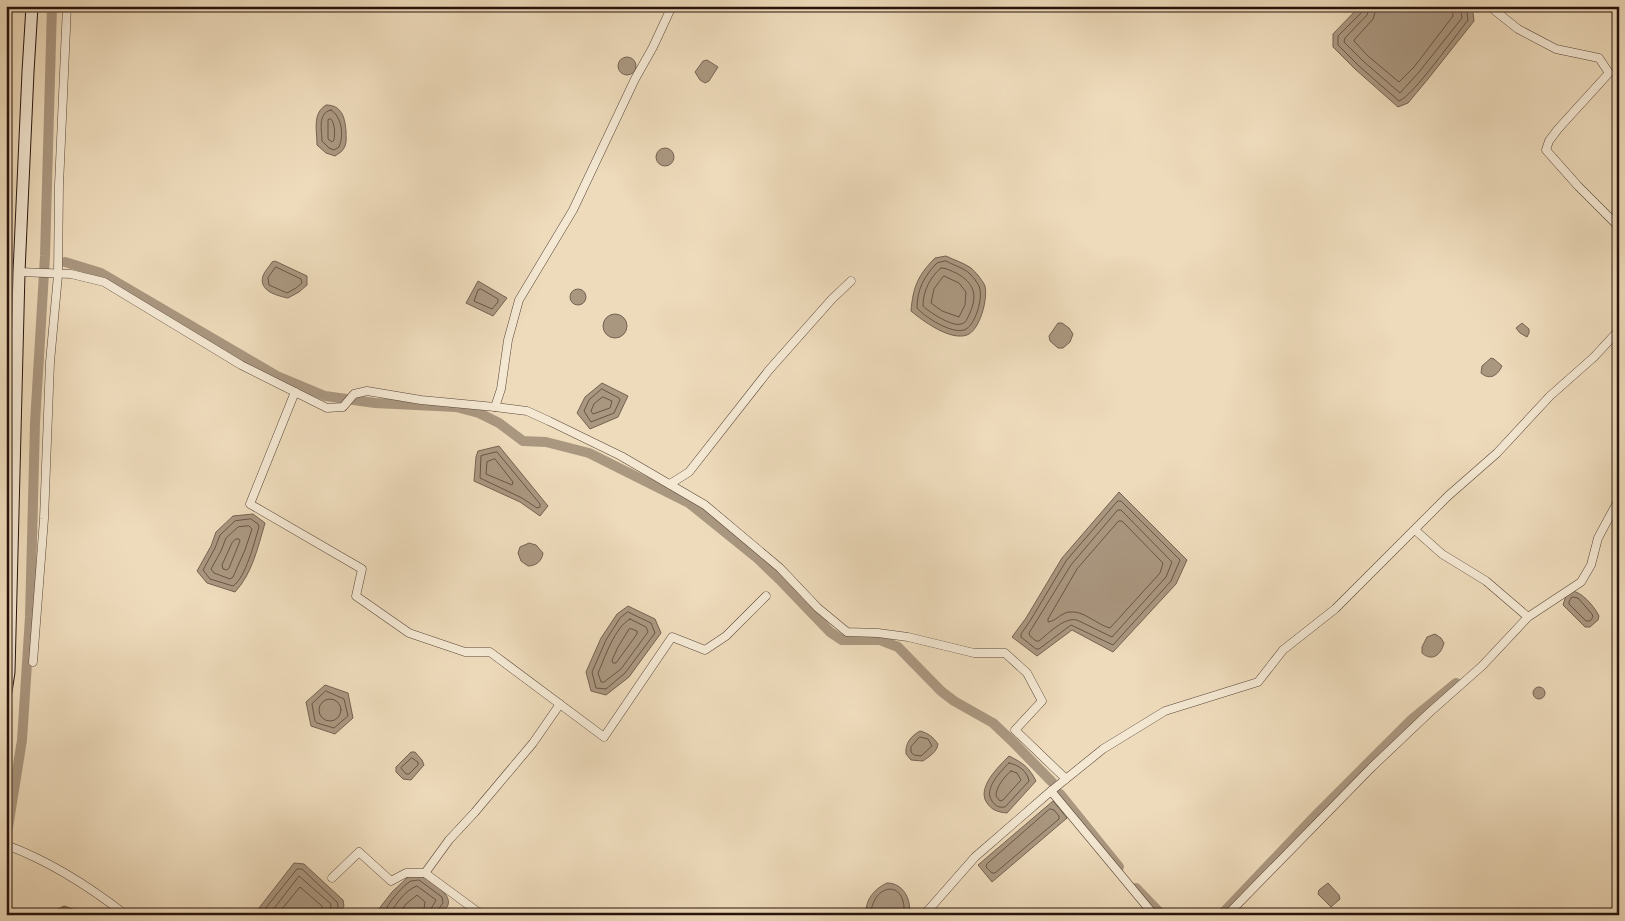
<svg xmlns="http://www.w3.org/2000/svg" width="1625" height="921" viewBox="0 0 1625 921" font-family="Vollkorn,serif">
<style>
.water{fill:#aa9780;stroke:#756252}
.lines{fill:none;stroke-linecap:round;stroke-linejoin:round}
.shore{stroke:#685546;stroke-width:1}
.canal{stroke:#aa9780;stroke-width:10}
.street-casing{stroke:#584538;stroke-width:9}
.secondary-casing{stroke:#26130c;stroke-width:13}
.street{stroke:#f4e8d3;stroke-width:8}
.secondary{stroke:#f4e8d3;stroke-width:11}
</style>
<rect width="100%" height="100%" fill="#eedbbb"/>
<filter id="stains"><feTurbulence type="fractalNoise" baseFrequency=".004" numOctaves="4"/><feColorMatrix values="0 0 0 0 .2 0 0 0 0 .09 0 0 0 0 .02 0 0 0 .5 -.17"/></filter>
<radialGradient id="worn" r=".72"><stop offset=".6" stop-color="#630" stop-opacity="0"/><stop offset="1" stop-color="#630" stop-opacity=".3"/></radialGradient>
<!-- water -->
<g class="water">
<path d="M1360,6H1470L1473,13L1474,21L1428,79L1408,103L1398,107L1355,69L1333,47V34Z"/>
<circle cx="627" cy="66" r="9"/>
<path d="M707,60L718,67L709,81L705,83L700,80L695,72L703,61Z"/>
<path d="M326,105C342,105 345,118 346,131C346,137 347,143 344,148C342,152 339,153 335,156L326,153L317,145C317,130 312,114 326,105Z"/>
<circle cx="665" cy="157" r="9"/>
<path d="M946,256C954,260 964,263 971,268C975,271 983,281 985,286C988,299 980,330 967,335C950,341 923,321 911,311C913,287 918,275 935,258Z"/>
<path d="M275,261L307,276V285L299,292L288,298C278,296 258,291 263,276C264,272 269,267 272,262Z"/>
<path d="M478,281L507,298L493,316L466,303Z"/>
<circle cx="578" cy="297" r="8"/>
<circle cx="615" cy="326" r="12"/>
<path d="M1058,323H1062L1069,328L1073,334L1070,342L1063,348H1058L1050,341L1049,336Z"/>
<path d="M1522,323L1529,329V333L1527,337L1520,333L1516,328Z"/>
<path d="M1491,358L1494,359L1502,366C1498,375 1490,381 1481,373L1482,366Z"/>
<path d="M602,383L628,396L618,417L590,429L577,413L585,397Z"/>
<path d="M499,446L548,506L540,516L520,502L474,481L476,457L478,451Z"/>
<path d="M1119,492L1187,560L1176,584L1113,652L1072,630L1037,656L1012,637L1026,618L1062,558Z"/>
<path d="M253,514L265,523C258,547 252,574 235,592L207,583L197,571L211,546L216,532L233,516Z"/>
<path d="M529,543L536,545L543,553C542,561 536,566 528,566L521,561L518,553L520,547Z"/>
<path d="M1572,591C1582,592 1594,606 1599,616L1598,620L1590,627H1585L1563,605L1566,596Z"/>
<path d="M628,606L655,619L661,633L629,677L606,695L591,691L586,672L601,638L617,614Z"/>
<path d="M1435,634L1441,638L1444,643C1441,655 1432,662 1422,653V647L1427,637Z"/>
<path d="M325,685L348,693L353,718L335,734L311,726L306,702Z"/>
<circle cx="1539" cy="693" r="6"/>
<path d="M920,731C928,733 933,737 938,744C937,752 930,756 923,761L911,760L906,754C905,743 911,736 920,731Z"/>
<path d="M411,752H415L422,760L424,765L411,780L403,779L396,772V767Z"/>
<path d="M1009,756C1023,763 1029,767 1036,781L1007,813C997,812 992,810 987,803C976,788 999,766 1009,756Z"/>
<path d="M1053,801L1067,818L992,882L978,865Z"/>
<path d="M294,863L304,864L343,900L344,906L339,915H258L259,908Z"/>
<path d="M421,875C429,881 452,893 448,905C447,908 442,912 440,915H380L378,910L392,892L409,876Z"/>
<path d="M887,883C904,883 912,901 909,915H866C865,900 874,889 887,883Z"/>
<path d="M1328,883L1339,895L1340,899L1331,907L1318,894L1319,890Z"/>
<path d="M64,906L76,910L83,915H53L56,910Z"/>
</g>
<g class="lines">
<!-- shore -->
<g class="shore">
<path d="M1363,6L1362,12L1338,36V45L1359,66L1399,101C1413,96 1456,35 1468,20L1466,6"/>
<path d="M1370,6L1367,15L1345,38L1344,42L1363,61L1400,93L1419,72L1462,18L1460,6"/>
<path d="M1377,6L1373,19L1355,39L1354,41L1368,56L1399,82L1414,67L1453,16L1452,6"/>
<path d="M331,110C342,117 344,135 339,147L334,150L329,148L322,141C322,131 317,113 331,110Z"/>
<path d="M331,119C335,124 335,134 334,140L332,142L328,139V120Z"/>
<path d="M946,261C953,265 964,268 970,274C973,277 977,282 979,286C984,297 975,327 964,330C951,334 925,317 917,308C917,290 924,276 937,263Z"/>
<path d="M276,267L301,279L302,283L296,288L287,293L269,285L268,278Z"/>
<path d="M941,268C947,268 951,271 956,273C975,283 978,296 969,315C967,319 966,323 961,324C952,327 929,312 923,306C923,291 930,277 941,268Z"/>
<path d="M944,276L959,283L966,292L965,305L959,317L942,311L931,303L934,289Z"/>
<path d="M481,289L498,299V302L492,309L474,301L478,290Z"/>
<path d="M602,389L619,398L620,400L614,413L591,422L584,411L589,400Z"/>
<path d="M603,397L612,401L610,408L593,414L591,411L594,404Z"/>
<path d="M497,452L540,504V507L537,508L522,498L480,478L481,456Z"/>
<path d="M495,459L513,482L512,485L486,474L487,462Z"/>
<path d="M1118,501H1121L1180,560L1171,581L1113,645L1071,625L1039,649H1036L1021,637V634L1030,621L1066,561Z"/>
<path d="M1118,510H1121L1172,562L1166,577L1112,637L1077,620C1064,617 1049,633 1039,641H1036L1030,636L1029,633L1071,565Z"/>
<path d="M251,519L258,524L259,527C254,543 246,577 233,586L210,579L203,570L215,548L220,535L235,521Z"/>
<path d="M1119,521H1122L1163,563L1160,573L1110,628C1097,625 1084,610 1069,612C1061,613 1056,621 1048,622V619L1077,569Z"/>
<path d="M249,526L252,529L245,550L233,577L230,579L214,573L211,569L221,551L226,538L238,527Z"/>
<path d="M236,539H239L240,541L229,568L227,570L223,569L222,565L232,543Z"/>
<path d="M1572,597L1578,598L1592,614L1593,617L1590,621H1586L1569,604V602Z"/>
<path d="M628,612L651,623L655,633L625,673L606,689L596,688L592,672L606,640L620,618Z"/>
<path d="M630,619L646,627L648,632L621,669L604,682H601L598,673C605,657 615,627 630,619Z"/>
<path d="M632,629L637,631V634L616,663H613L612,660L618,647L629,629Z"/>
<path d="M326,691L344,699L348,716L334,728L317,723L315,721L312,704Z"/>
<circle cx="330" cy="710" r="11"/>
<path d="M920,737L928,739L932,746L921,756L914,755L911,752V747Z"/>
<path d="M412,758L418,762V765L409,774H406L401,768Z"/>
<path d="M1009,763C1019,765 1027,771 1029,781L1005,807C999,808 995,806 992,801C983,789 1001,771 1009,763Z"/>
<path d="M1011,771L1017,773L1021,780L1003,800L1000,801L996,796C996,787 1004,777 1011,771Z"/>
<path d="M1050,809L1054,810L1059,816V819L995,873H992L986,867L987,864Z"/>
<path d="M263,915L264,910L297,869H302L337,902L338,906L336,915"/>
<path d="M269,915L299,876L331,904L330,915"/>
<path d="M277,915L300,887L322,906V915"/>
<path d="M384,915C384,907 404,884 411,881C412,881 419,880 419,880L442,897L443,903L437,911L436,915"/>
<path d="M391,915C393,905 407,889 417,886L436,900L431,909L430,915"/>
<path d="M398,915L406,904L417,895L425,902L423,915"/>
<path d="M871,915C871,885 907,876 904,915"/>
</g>
<!-- canal -->
<g class="canal">
<path d="M65,262L101,273L277,376L325,396L375,403L456,407L479,413L499,423L523,441L546,442L589,453L689,503L756,557L781,581L830,632L842,640H880L898,647L941,691L954,701L993,723L1011,740L1052,782"/>
<path d="M1060,794L1119,867"/>
<path d="M6,840L22,740L30,617L35,423L45,256L52,6"/>
<path d="M1136,888L1162,915"/>
<path d="M1221,915L1316,815L1412,719L1456,683"/>
</g>
<defs>
<g id="street">
<path d="M1489,6L1518,29L1556,49L1599,58L1609,73L1558,129L1549,141L1546,150L1578,186L1619,227"/>
<path d="M19,272L71,274L104,282L241,365L327,408L343,407L354,394L367,391L421,400L495,407L501,389L508,340L519,300L573,210L635,79L653,47L672,6"/>
<path d="M6,338L18,344"/>
<path d="M295,392L250,504L362,569L356,596L409,633L465,652H490L604,737L672,637L705,650L726,636L766,596"/>
<path d="M495,407L527,411L549,421L621,456L705,505L780,568L818,608L847,632L878,633L908,637L974,653H1005L1027,673L1042,701L1015,730L1066,779"/>
<path d="M670,484L689,472L769,370L832,299L851,281"/>
<path d="M1415,530L1442,554L1486,581L1528,617"/>
<path d="M33,662L44,519L50,362L58,275L59,185L67,6"/>
<path d="M1051,791L1154,915"/>
<path d="M6,845C50,861 90,887 126,915"/>
<path d="M425,873L482,915"/>
<path d="M332,878L359,852L391,881L406,873H425L449,840L475,812L533,743L560,704"/>
<path d="M924,915L975,857L1051,791L1103,749L1165,711L1258,682L1283,650L1335,609L1448,496L1497,453L1550,396L1594,357L1619,330"/>
<path d="M1227,915L1372,767L1430,712L1482,666L1528,617L1581,582L1591,565L1598,538L1619,499"/>
</g>
<path id="secondary" d="M6,692L9,672L19,272L28,72L32,6"/>
</defs>
<!-- street casing -->
<use href="#street" class="street-casing"/>
<!-- secondary casing -->
<use href="#secondary" class="secondary-casing"/>
<!-- street -->
<use href="#street" class="street"/>
<!-- secondary -->
<use href="#secondary" class="secondary"/>
</g>
<!-- margin -->
<rect width="1625" height="921" fill="none" stroke="#eedbbb" stroke-width="25"/>
<rect x="8" y="8" width="1610" height="906" fill="none" stroke="#26130c" stroke-width="2.5"/>
<rect x="12" y="12" width="1600" height="896" fill="none" stroke="#26130c"/>
<rect width="100%" height="100%" filter="url(#stains)"/>
<rect width="100%" height="100%" fill="url(#worn)"/>
</svg>
